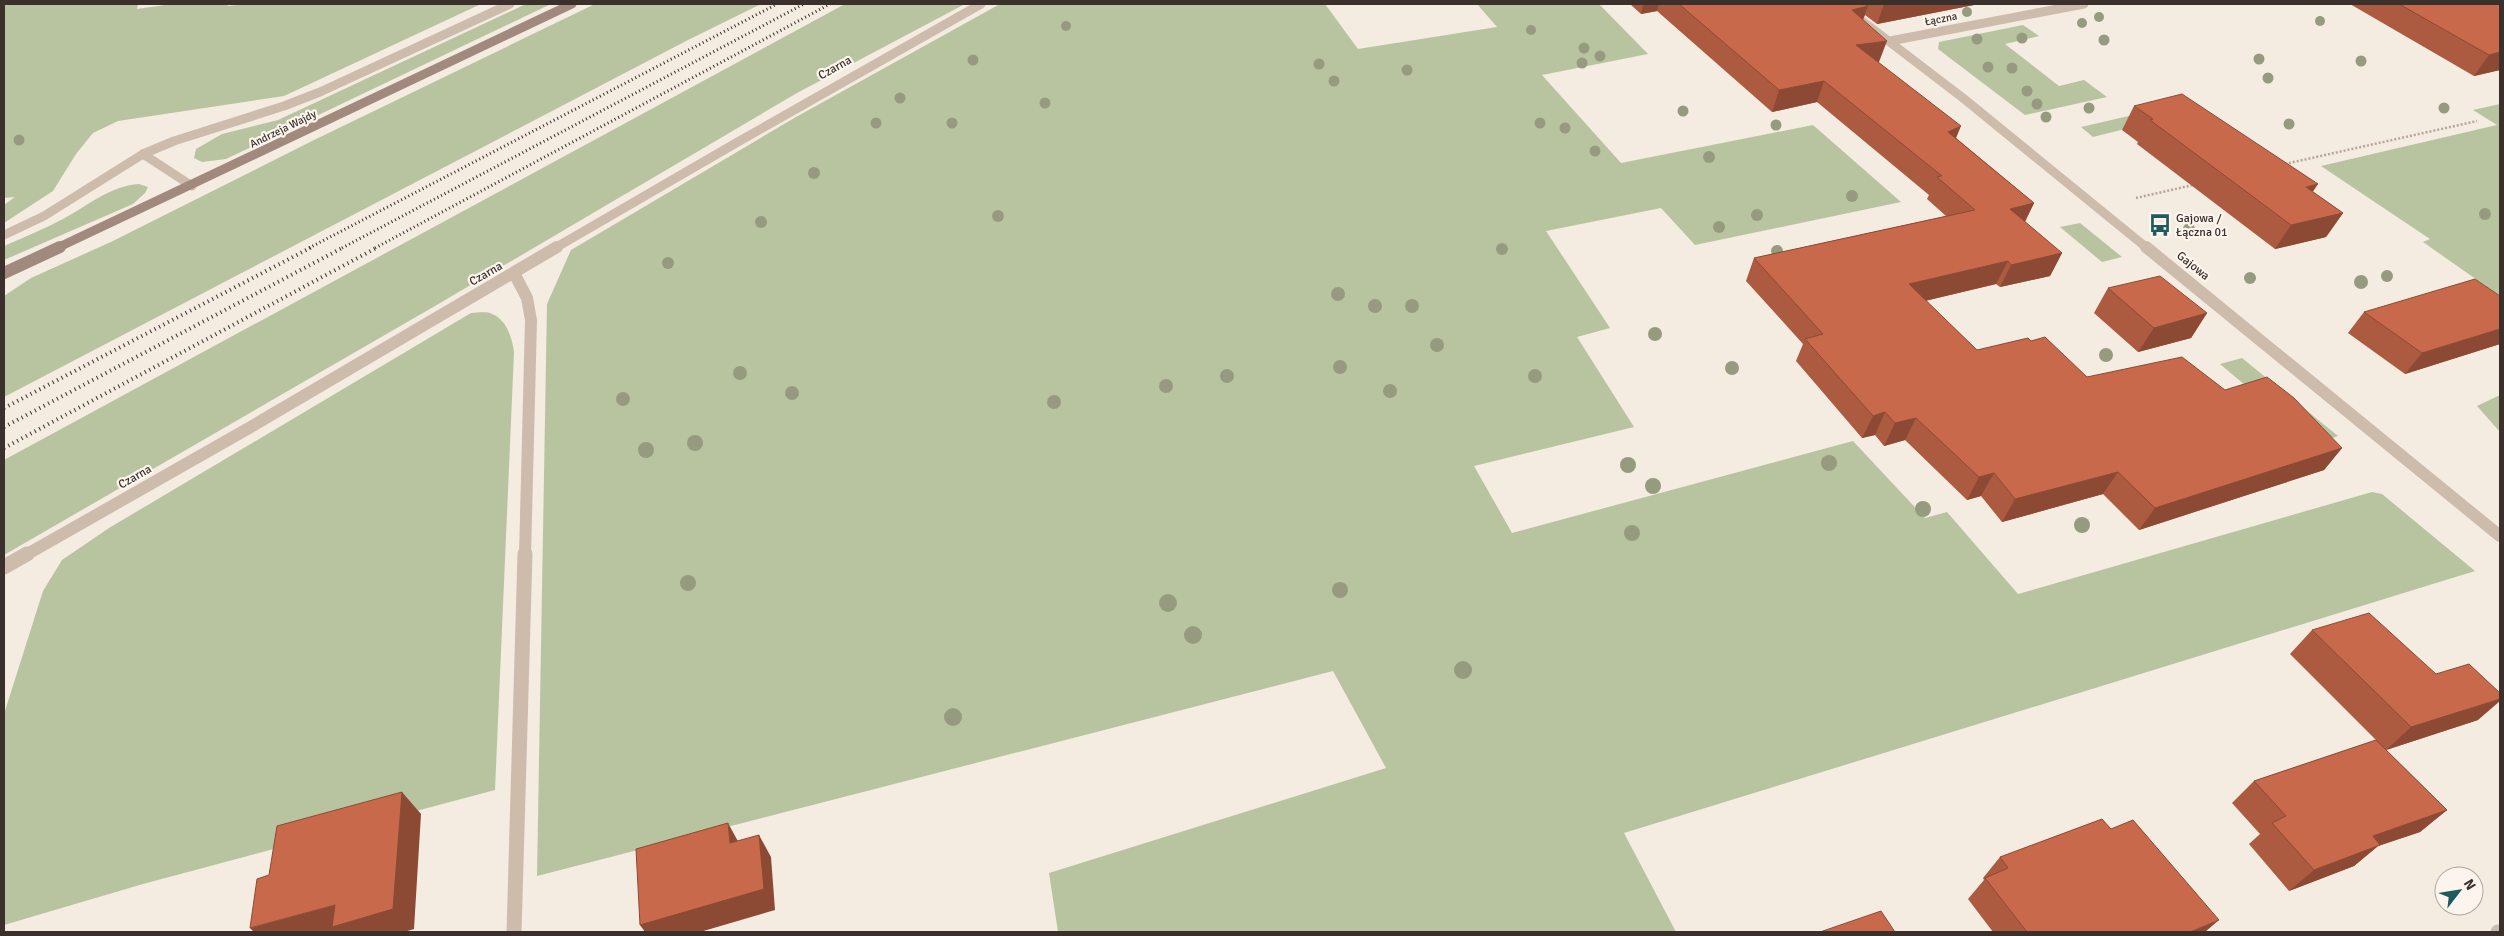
<svg xmlns="http://www.w3.org/2000/svg" width="2504" height="936" viewBox="0 0 2504 936" font-family="Signika,sans-serif">
<style>
.green{fill:#b8c4a0}
.lines{fill:none;stroke-linecap:round;stroke-linejoin:round}
.path{stroke:#b9a596;stroke-width:2.5;stroke-dasharray:2 2;stroke-linecap:butt}
.service{stroke:#cdbbac;stroke-width:15}
.minor-far2{stroke:#cdbbac;stroke-width:9}
.minor-far1{stroke:#cdbbac;stroke-width:12}
.minor{stroke:#cdbbac;stroke-width:15}
.tertiary-far1{stroke:#cdbbac;stroke-width:9}
.tertiary{stroke:#cdbbac;stroke-width:12}
.secondary-far1{stroke:#a18a7d;stroke-width:9}
.secondary{stroke:#a18a7d;stroke-width:12}
.rail-far1{stroke:#3b302b;stroke-width:3;stroke-dasharray:1 3;stroke-linecap:butt}
.rail{stroke:#3b302b;stroke-width:4;stroke-dasharray:1 4;stroke-linecap:butt}
.tree{fill:#969b7f}
.wall{fill:#ac5a40}
.shaded-wall{fill:#8c4a34}
.building{fill:#c8694b;stroke:#8c4a34}
.labels{text-anchor:middle;dominant-baseline:central;stroke-width:4.5;stroke-linejoin:round;paint-order:stroke}
.far-street-label{font-size:11px;fill:#3b302b;stroke:#fbf5ee}
.street-label{font-size:12px;fill:#3b302b;stroke:#fbf5ee}
.poi-label{font-size:12px;fill:#3b302b;stroke:#fbf5ee;text-anchor:start}
</style>
<rect width="100%" height="100%" fill="#f4ebe1"/>
<!-- green -->
<g class="green">
<path d="M4,4H138L137,9L172,4H228V6L246,4H481L284,96L118,121L93,133L76,154L53,191L4,223V205L15,197L4,198Z"/>
<path d="M526,4H551L226,159L202,162L194,158L196,149L222,134L278,120Z"/>
<path d="M595,4H761L688,40L4,397V296L31,278L113,241L312,141Z"/>
<path d="M845,4H965L797,93L435,306L4,555V460Z"/>
<path d="M1000,4H1325L1358,49L1497,27L1477,4H1599L1648,54L1542,75L1621,163L1813,125L1901,202L1695,245L1661,208L1546,231L1610,328L1577,337L1634,427L1474,466L1512,533L1853,441L1925,518L1947,512L2018,594L2372,492L2382,494L2475,571L1624,833L1676,932H1058L1049,873L1386,768L1333,671L537,876L547,304L571,250L796,117Z"/>
<path d="M2023,25L2039,36L2005,44L2059,86L2084,80L2107,97L2025,115L1938,49L1939,42Z"/>
<path d="M2185,103L2169,118L2093,137L2081,127Z"/>
<path d="M2500,104V296L2423,242L2430,239L2321,166L2497,125L2473,110Z"/>
<path d="M139,184L148,187L145,193L133,204L4,260V246C24,237 44,229 63,219C89,205 110,186 139,184Z"/>
<path d="M2080,223L2122,257L2102,262L2060,227Z"/>
<path d="M471,313C477,313 487,311 492,314C507,320 512,338 514,352L495,790L143,884L4,925V714L43,591L62,560L109,528Z"/>
<path d="M2242,358L2338,436L2315,444L2220,364Z"/>
<path d="M2500,395V432L2477,406Z"/>
</g>
<g class="lines">
<!-- path -->
<g class="path">
<path d="M2285,164L2477,121"/>
<path d="M2136,198L2193,185"/>
</g>
<!-- service -->
<path class="service" d="M2498,932H2500"/>
<!-- minor-far2 -->
<g class="minor-far2">
<path d="M1890,41L2084,4"/>
<path d="M143,154L192,186"/>
<path d="M4,235L44,216L143,154L174,141L284,106L320,92L510,4"/>
<path d="M555,248L736,143L981,4"/>
</g>
<!-- minor-far1 -->
<g class="minor-far1">
<path d="M514,273L527,298L531,320L525,556"/>
<path d="M24,556L249,428L557,247"/>
</g>
<!-- minor -->
<g class="minor">
<path d="M4,567L27,554"/>
<path d="M514,932L525,554"/>
</g>
<!-- tertiary-far1 -->
<path class="tertiary-far1" d="M1840,4L1963,98L2147,248"/>
<!-- tertiary -->
<path class="tertiary" d="M2146,247L2500,536"/>
<!-- secondary-far1 -->
<path class="secondary-far1" d="M57,248L572,4"/>
<!-- secondary -->
<path class="secondary" d="M4,273L60,247"/>
<!-- rail-far1 -->
<g class="rail-far1">
<path d="M309,248L777,4"/>
<path d="M342,248L804,4"/>
<path d="M375,248L830,4"/>
</g>
<!-- rail -->
<g class="rail">
<path d="M4,408L312,247"/>
<path d="M4,427L344,247"/>
<path d="M4,448L378,247"/>
</g>
</g>
<!-- trees -->
<g class="tree">
<circle cx="1967" cy="12" r="5"/>
<circle cx="2099" cy="17" r="5"/>
<circle cx="2320" cy="21" r="5"/>
<circle cx="2082" cy="23" r="5"/>
<circle cx="1066" cy="26" r="5"/>
<circle cx="1531" cy="30" r="5"/>
<circle cx="2022" cy="38" r="5.5"/>
<circle cx="1977" cy="39" r="5.5"/>
<circle cx="2104" cy="40" r="5.5"/>
<circle cx="1584" cy="48" r="5.5"/>
<circle cx="1600" cy="56" r="5.5"/>
<circle cx="2259" cy="59" r="5.5"/>
<circle cx="973" cy="60" r="5.5"/>
<circle cx="2361" cy="61" r="5.5"/>
<circle cx="1582" cy="63" r="5.5"/>
<circle cx="1319" cy="64" r="5.5"/>
<circle cx="1988" cy="67" r="5.5"/>
<circle cx="2012" cy="68" r="5.5"/>
<circle cx="1407" cy="70" r="5.5"/>
<circle cx="2268" cy="78" r="5.5"/>
<circle cx="1334" cy="81" r="5.5"/>
<circle cx="2027" cy="91" r="5.5"/>
<circle cx="900" cy="98" r="5.5"/>
<circle cx="1045" cy="103" r="5.5"/>
<circle cx="2037" cy="104" r="5.5"/>
<circle cx="2089" cy="108" r="5.5"/>
<circle cx="2444" cy="108" r="5.5"/>
<circle cx="1683" cy="111" r="5.5"/>
<circle cx="2046" cy="117" r="5.5"/>
<circle cx="876" cy="123" r="5.5"/>
<circle cx="952" cy="123" r="5.5"/>
<circle cx="1540" cy="123" r="5.5"/>
<circle cx="2289" cy="124" r="5.5"/>
<circle cx="1776" cy="125" r="5.5"/>
<circle cx="1565" cy="128" r="5.5"/>
<circle cx="19" cy="140" r="5.5"/>
<circle cx="1595" cy="151" r="5.5"/>
<circle cx="1709" cy="157" r="6"/>
<circle cx="814" cy="173" r="6"/>
<circle cx="1852" cy="196" r="6"/>
<circle cx="2485" cy="214" r="6"/>
<circle cx="1757" cy="215" r="6"/>
<circle cx="998" cy="216" r="6"/>
<circle cx="761" cy="222" r="6"/>
<circle cx="1719" cy="227" r="6"/>
<circle cx="2189" cy="229" r="6"/>
<circle cx="1502" cy="249" r="6"/>
<circle cx="1777" cy="251" r="6"/>
<circle cx="668" cy="263" r="6"/>
<circle cx="2387" cy="276" r="6"/>
<circle cx="2250" cy="278" r="6"/>
<circle cx="2361" cy="282" r="7"/>
<circle cx="1338" cy="294" r="7"/>
<circle cx="1375" cy="306" r="7"/>
<circle cx="1412" cy="306" r="7"/>
<circle cx="1655" cy="334" r="7"/>
<circle cx="1437" cy="345" r="7"/>
<circle cx="2106" cy="355" r="7"/>
<circle cx="1340" cy="367" r="7"/>
<circle cx="1732" cy="368" r="7"/>
<circle cx="740" cy="373" r="7"/>
<circle cx="1227" cy="376" r="7"/>
<circle cx="1535" cy="376" r="7"/>
<circle cx="1166" cy="386" r="7"/>
<circle cx="1390" cy="391" r="7"/>
<circle cx="792" cy="393" r="7"/>
<circle cx="623" cy="399" r="7"/>
<circle cx="1054" cy="402" r="7"/>
<circle cx="695" cy="443" r="8"/>
<circle cx="646" cy="450" r="8"/>
<circle cx="1829" cy="463" r="8"/>
<circle cx="1628" cy="465" r="8"/>
<circle cx="1653" cy="486" r="8"/>
<circle cx="1923" cy="509" r="8"/>
<circle cx="2082" cy="525" r="8"/>
<circle cx="1632" cy="533" r="8"/>
<circle cx="688" cy="583" r="8"/>
<circle cx="1340" cy="590" r="8"/>
<circle cx="1168" cy="603" r="9"/>
<circle cx="1193" cy="635" r="9"/>
<circle cx="1463" cy="670" r="9"/>
<circle cx="953" cy="717" r="9"/>
</g>
<!-- wall -->
<g class="wall">
<path d="M1630,4H1979L1877,24L1865,15L1863,19L1879,62H1878L1956,138L2034,203L2025,222L2062,253L2050,276L2000,287L1996,284L1925,301L1977,350L2031,341L2087,377L2225,390L2342,448L2324,470L2139,530L2103,494L2002,522L1981,496L1967,500L1905,440L1884,446L1875,435L1862,438L1796,361L1803,344L1746,281L1754,258L1946,216L1927,199L1929,195L1817,102L1772,112L1657,11L1641,14Z"/>
<path d="M2350,4H2500V70L2474,76Z"/>
<path d="M2134,106L2313,192L2343,213L2326,237L2275,249L2137,144L2138,142L2122,130Z"/>
<path d="M2108,288L2207,313L2191,338L2138,352L2094,313Z"/>
<path d="M2500,296V344L2405,374L2348,333L2364,312Z"/>
<path d="M2312,630L2436,674L2478,720L2386,750L2447,810L2420,832L2378,846L2354,866L2289,891L2249,844L2260,834L2232,803L2254,781L2376,740L2290,654Z"/>
<path d="M2000,857L2190,932H1993L1968,899L1984,880L1983,878Z"/>
</g>
<!-- shaded-wall -->
<g class="shaded-wall">
<path d="M1643,4H1659L1657,11L1641,14Z"/>
<path d="M1884,4H1979L1877,24Z"/>
<path d="M1868,6L1860,28L1852,10Z"/>
<path d="M1887,41L1879,62L1849,67L1856,45Z"/>
<path d="M2500,52V70L2474,76L2489,55Z"/>
<path d="M1824,81L1817,102L1772,112L1779,90Z"/>
<path d="M1961,126L1952,148L1948,132Z"/>
<path d="M2318,184L2302,208L2306,187Z"/>
<path d="M2034,203L2023,225L2010,209Z"/>
<path d="M2343,213L2326,237L2275,249L2291,225Z"/>
<path d="M2062,253L2050,276L2000,287L2011,265Z"/>
<path d="M2008,261L1996,284L1899,307L1909,284Z"/>
<path d="M2207,313L2191,338L2138,352L2154,328Z"/>
<path d="M2500,329V344L2405,374L2422,353Z"/>
<path d="M1885,412L1875,435L1862,438L1873,416Z"/>
<path d="M1916,418L1905,440L1884,446L1895,423Z"/>
<path d="M2342,448L2324,470L2139,530L2155,508Z"/>
<path d="M2118,472L2103,494L2002,522L2015,499Z"/>
<path d="M1994,473L1981,496L1967,500L1979,477Z"/>
<path d="M2500,699V701L2478,720L2386,750L2411,727Z"/>
<path d="M402,792L421,814L414,929L404,932H338L336,931L333,932H254L250,928L335,905Z"/>
<path d="M2447,810L2420,832L2378,846L2354,866L2289,891L2314,870L2373,836Z"/>
<path d="M728,823L740,845L730,843Z"/>
<path d="M759,835L771,857L775,910L700,932H645L640,925Z"/>
<path d="M2219,920L2205,932H2190Z"/>
</g>
<!-- building -->
<g class="building">
<path d="M1679,4H1864L1868,6L1852,10L1887,41L1856,45L1961,126L1948,132L2034,203L2010,209L2062,253L2011,265L2008,261L1909,284L1977,350L2028,338L2031,341L2045,337L2087,377L2182,357L2225,390L2267,377L2294,398L2342,448L2155,508L2118,472L2015,499L1994,473L1979,477L1916,418L1895,423L1885,412L1873,416L1805,339L1823,334L1754,258L1975,210L1937,177L1942,176L1824,81L1779,90Z"/>
<path d="M2399,4H2500V52L2489,55Z"/>
<path d="M2182,94L2318,184L2306,187L2343,213L2291,225L2150,120L2153,119L2134,106Z"/>
<path d="M2160,276L2207,313L2154,328L2108,288Z"/>
<path d="M2475,279L2500,296V329L2422,353L2364,312Z"/>
<path d="M2369,613L2436,674L2469,664L2500,693V699L2411,727L2312,630Z"/>
<path d="M2376,740L2447,810L2373,836L2380,845L2314,870L2272,823L2286,816L2254,781Z"/>
<path d="M402,792L393,909L332,927L335,905L250,928L257,879L269,875L277,826Z"/>
<path d="M2102,819L2111,829L2133,820L2219,920L2190,932H2027L1985,878L2008,868L2000,857Z"/>
<path d="M728,823L730,843L759,835L764,889L640,925L636,849Z"/>
<path d="M1881,911L1895,932H1820Z"/>
</g>
<!-- icons -->
<defs>
<symbol id="bus-bare" viewBox="-9 -9 18 18"><path d="M-5-6H5V4H4V6H2V4H-2V6H-4V4H-5ZM-3.5-4V0h7V-4ZM-3.5 1.2v1.5H-2V1.2ZM2 1.2v1.5H3.5V1.2Z" fill="#1f5a5e" stroke="#fbf5ee" stroke-width="2.5" paint-order="stroke"/></symbol>
</defs>
<g fill-rule="evenodd">
<use href="#bus-bare" x="2144" y="209" width="32" height="32"/>
</g>
<g class="labels">
<!-- far-street labels -->
<g class="far-street-label">
<text transform="translate(1941 19) rotate(-11)">Łączna</text>
<text transform="translate(283 129) rotate(-26)">Andrzeja Wajdy</text>
</g>
<!-- street labels -->
<g class="street-label">
<text transform="translate(835 68) rotate(-29)">Czarna</text>
<text transform="translate(2193 266) rotate(39)">Gajowa</text>
<text transform="translate(486 274) rotate(-30)">Czarna</text>
<text transform="translate(135 477) rotate(-30)">Czarna</text>
</g>
<!-- poi labels -->
<g class="poi-label">
<text x="2176" y="218">Gajowa /<tspan x="2176" dy="14">Łączna 01</tspan></text>
</g>
</g>
<!-- border -->
<rect width="2504" height="936" fill="none" stroke="#3b302b" stroke-width="10"/>
<!-- north arrow -->
<g transform="translate(2459 891) rotate(59)"><circle r="24" fill="#fbf5ee" stroke="#aea6a0"/>
<path d="M0-4L9 19L0 12L-9 19Z" fill="#1f5a5e"/>
<text y="-8" font-size="14" font-weight="bold" text-anchor="middle" fill="#3b302b">N</text>
</g>
</svg>
